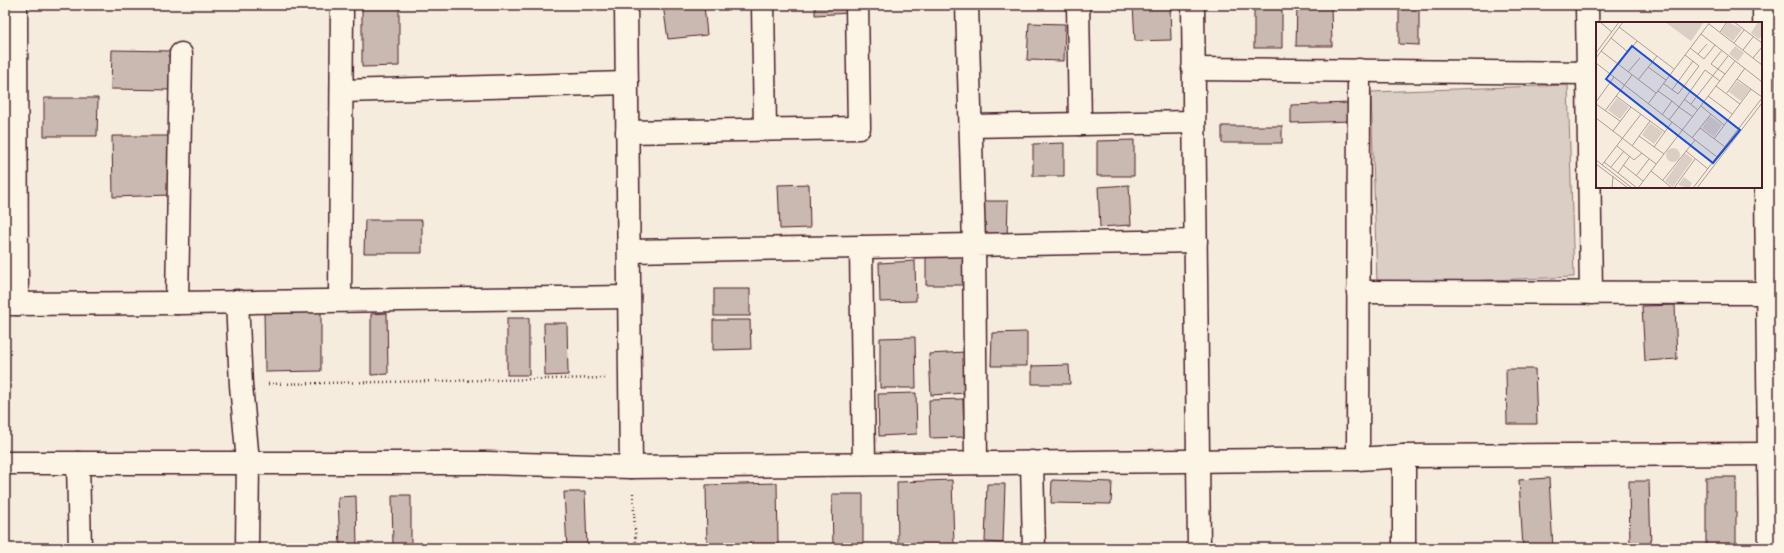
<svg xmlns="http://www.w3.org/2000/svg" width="1784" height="553" viewBox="0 0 1784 553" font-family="Pangolin,sans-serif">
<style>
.green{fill:#dbcec4;stroke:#927678}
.building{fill:#cab9b1;stroke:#4a1f2b}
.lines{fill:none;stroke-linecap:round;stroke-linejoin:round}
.minor-casing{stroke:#4a1f2b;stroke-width:25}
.path{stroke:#4a1f2b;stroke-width:2.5;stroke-dasharray:1 3;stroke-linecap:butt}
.minor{stroke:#fcf5e5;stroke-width:22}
.inset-road{fill:none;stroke:#b19a96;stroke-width:1}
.view{fill:#1d4ed8;fill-opacity:0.15;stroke:#1d4ed8;stroke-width:2}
.inset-edge{fill:none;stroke:#4a1f2b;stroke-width:2}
</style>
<rect width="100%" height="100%" fill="#f5ecde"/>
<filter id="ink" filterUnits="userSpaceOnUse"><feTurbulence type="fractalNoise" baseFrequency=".025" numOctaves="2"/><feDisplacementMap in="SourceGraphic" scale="8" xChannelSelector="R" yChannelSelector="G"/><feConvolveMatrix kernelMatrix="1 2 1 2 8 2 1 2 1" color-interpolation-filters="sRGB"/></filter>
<g filter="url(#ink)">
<!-- green -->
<path class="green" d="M1568,85L1574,277L1377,284L1371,92Z"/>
<!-- building -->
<g class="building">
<path d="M362,5H399V66L362,67Z"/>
<path d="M663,5H704L707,35L668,39Z"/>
<path d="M815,5H849L850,13L815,15Z"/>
<path d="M1133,5H1170L1171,40L1135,41Z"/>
<rect x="1254" y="5" width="28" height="43"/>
<path d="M1297,5H1331L1332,46H1296Z"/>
<path d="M1399,5H1419V45L1399,44Z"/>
<path d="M1029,23L1065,24L1064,61L1027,60Z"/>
<path d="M112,50L174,51L173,90L111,89Z"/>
<path d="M44,98H98L97,136H44Z"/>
<path d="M1350,103L1351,121L1291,123V105Z"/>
<rect x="1222" y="126" width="60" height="17"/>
<path d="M112,136H170V195L113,197Z"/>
<path d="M1134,140V176H1097V141Z"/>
<path d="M1064,143V176H1033V144Z"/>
<path d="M809,184L810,228L780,229L778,185Z"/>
<path d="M1129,185L1131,225L1100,227L1098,187Z"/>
<path d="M977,201H1008L1007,240H977Z"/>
<path d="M365,220H422V253H364Z"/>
<rect x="926" y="250" width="38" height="35"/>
<path d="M915,261L916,301L880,302L879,263Z"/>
<rect x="714" y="289" width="36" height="27"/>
<path d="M1675,305L1677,359L1645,361L1642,306Z"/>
<path d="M321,309V371L265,372L264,311Z"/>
<path d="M387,313L388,374L371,375V314Z"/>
<rect x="507" y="318" width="22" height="57"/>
<path d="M713,320H750L751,349L713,350Z"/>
<path d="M544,323H567L568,375L545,376Z"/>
<path d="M1027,332V366H991L992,333Z"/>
<path d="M915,337L916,388H880V338Z"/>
<path d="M965,352L967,393L931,395L929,354Z"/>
<path d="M1069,365L1070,384H1032V366Z"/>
<path d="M1506,369H1535L1537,424H1507Z"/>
<path d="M916,393L917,434L879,436L878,394Z"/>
<path d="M963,399L964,437L930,438L929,400Z"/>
<rect x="1706" y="477" width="30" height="70"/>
<path d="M1549,478L1553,548H1523L1519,480Z"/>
<path d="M952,480L954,544L898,546L897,482Z"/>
<path d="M1052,480L1112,482L1111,504L1051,503Z"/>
<path d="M1629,481H1649L1651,548H1630Z"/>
<path d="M777,483L778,544L707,545L706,485Z"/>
<path d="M987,484H1005L1003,543L985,542Z"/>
<path d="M564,492H585L587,548H567Z"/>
<path d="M832,494H863V548H833Z"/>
<path d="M392,495H411V548H393Z"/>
<path d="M356,496L357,548H340L338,497Z"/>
</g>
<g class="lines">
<defs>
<g id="minor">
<path d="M16,5L17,304"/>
<path d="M626,5L631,467"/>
<path d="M763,5L765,129"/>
<path d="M1078,5L1080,124"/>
<path d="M1193,5L1199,548"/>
<path d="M1587,5L1591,293"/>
<path d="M1764,5L1770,548"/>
<path d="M1193,69L1588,73"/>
<path d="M342,91L627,83"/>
<path d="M971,126L1194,122"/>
<path d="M627,132L859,128L857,5"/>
<path d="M861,247L974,245L967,5"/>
<path d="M629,251L861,247L864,464"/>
<path d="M1358,292L1767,293"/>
<path d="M340,300L342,5"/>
<path d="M237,301L241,385L248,462L247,548"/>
<path d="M177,303L181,54"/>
<path d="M5,304L177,303L629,297"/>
<path d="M1358,459L1359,70"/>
<path d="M1032,462L1034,548"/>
<path d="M5,463H487L631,467L1358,459L1404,456L1770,454"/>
<path d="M78,463L80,548"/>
<path d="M976,463L974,245L1196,241"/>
<path d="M1404,548V456"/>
</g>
</defs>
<!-- minor casing -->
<use href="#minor" class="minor-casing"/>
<!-- path -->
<g class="path">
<path d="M268,384L605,378"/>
<path d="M633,493L636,548"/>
</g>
<!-- minor -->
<use href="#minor" class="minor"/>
</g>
</g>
<!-- overview -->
<g transform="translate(1596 22)">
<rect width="166" height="166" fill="#f5ecde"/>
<path d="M69,0H108L95,19ZM132,0L146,7L137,19L125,10ZM162,0H166V13L163,17L155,11ZM139,24L148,31L142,39L133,32ZM141,59L154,67L145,79L133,70ZM21,76L33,85L24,97L12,88ZM114,94L126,103L118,115L106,106ZM54,101L67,110L58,122L46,113ZM70 133a7 7 0 1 1 14 0a7 7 0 1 1-14 0ZM89,131L97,137L77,165L69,159ZM88,155L96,161L93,166L82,163Z" fill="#dbcec4"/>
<path class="inset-road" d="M4,0L16,10M138,0L166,21M113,2L166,43M23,5L78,47M124,10L131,0M105,12L166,60M15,16L32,30M138,21L148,8M94,26L108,37L119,23M126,28L115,42L129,52M147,28L157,15M5,29L60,71M0,31L23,0M102,32L111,22M0,36L27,0M157,36L166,25M0,41L121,135M22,43L41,19M52,45L70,58M32,50L44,36M141,57L166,75M42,58L61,34M67,61L82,72L103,44L89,33M120,64L144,82M76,68L97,39M62,69L76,79L66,93M131,71L149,46M20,74L69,110M112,74L136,92M88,77L102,88M76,79L83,85L109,48L124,59M0,80L18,55M0,82L24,99M52,82L114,0M95,82L132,34M105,84L128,103M9,89L36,53M0,96L60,142M73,98L83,85L97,95M104,106L129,125M17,109L35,85M43,114L68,132M96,116L115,92M118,117L155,67M21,124L38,138L46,131M36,124L54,99M58,125L76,100M90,129L112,147M0,138L36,166M8,140L41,166M0,142L32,166M6,143L45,92M27,143L47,159M15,145L28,129M55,149L76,166M22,151L34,134M40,154L53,137M67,158L99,118M16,166L17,154M42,166L139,39M78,166L99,137M97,166L166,76M101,166L166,81"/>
<path class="view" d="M36,24L144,108L117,141L10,57Z"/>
<rect width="166" height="166" class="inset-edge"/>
</g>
<!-- margin -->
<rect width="1784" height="553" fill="none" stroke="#fcf5e5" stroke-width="20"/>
<rect x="10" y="10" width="1764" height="533" fill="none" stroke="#4a1f2b" stroke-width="1.5" filter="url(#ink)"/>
</svg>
